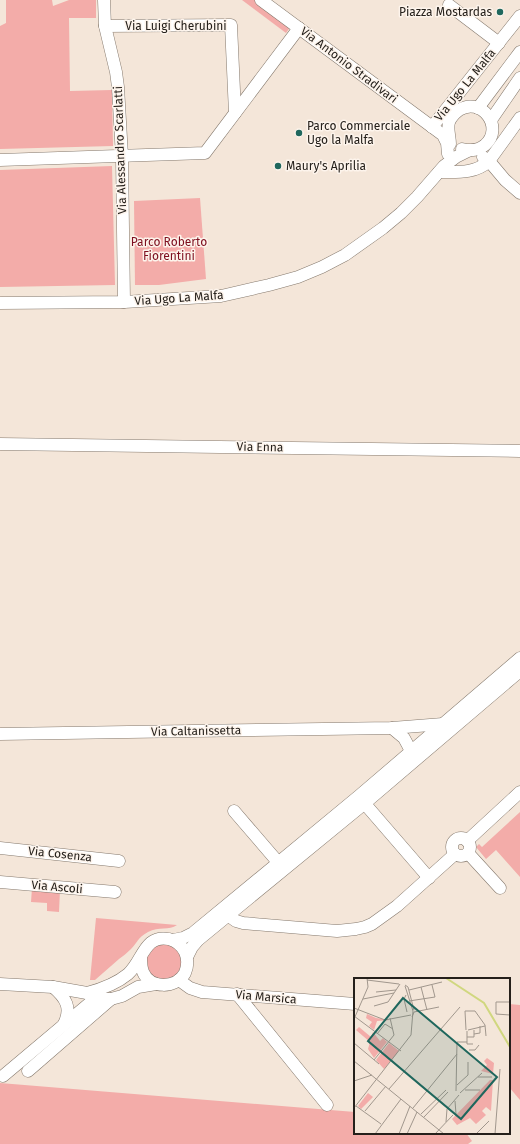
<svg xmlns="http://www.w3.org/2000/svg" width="520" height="1144" viewBox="0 0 520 1144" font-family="'Fira Sans',sans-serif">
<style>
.green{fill:#f3aca9}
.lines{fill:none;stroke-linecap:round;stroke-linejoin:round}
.minor-casing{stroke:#85796d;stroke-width:13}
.minor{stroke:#fff;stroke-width:12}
.poi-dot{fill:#1f675d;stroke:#fdf4ec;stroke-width:1.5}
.labels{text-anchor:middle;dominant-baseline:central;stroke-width:3;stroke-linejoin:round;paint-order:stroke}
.poi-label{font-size:12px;fill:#25201b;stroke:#fdf4ec;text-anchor:start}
.street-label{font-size:12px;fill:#25201b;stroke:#fdf4ec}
.park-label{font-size:12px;fill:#7e0f1f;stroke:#fdf4ec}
.inset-river{fill:none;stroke:#d0d77f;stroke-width:2}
.inset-road{fill:none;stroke:#a1978d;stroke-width:1}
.view{fill:#1f675d;fill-opacity:0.15;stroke:#1f675d;stroke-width:2}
.inset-edge{fill:none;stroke:#25201b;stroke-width:2}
</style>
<rect width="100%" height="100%" fill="#f4e6d9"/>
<!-- green -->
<g class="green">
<path d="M6,0H52L53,6L69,0H96V18H69L70,91L112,90L113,146L0,149V26L6,23Z"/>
<path d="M242,0H255L291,26L286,33Z"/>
<path d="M112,166L115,285L0,287V170Z"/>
<path d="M200,198L206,279L159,285H135L134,201Z"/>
<path d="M520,812V877L496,850L486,859L476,847L479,844L482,847Z"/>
<path d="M32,888L60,890L59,912L47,911V903L31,902Z"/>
<path d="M96,918L177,925C169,931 159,926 148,932C137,938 138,942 131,949C127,953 123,956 119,959C111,966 103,973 95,980H90Z"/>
<path d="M158,944C175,944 179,947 183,963L177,977L157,980L147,971C145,954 144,954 158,944Z"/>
<path d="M509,1004L520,1005V1100L509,1087Z"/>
<path d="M0,1083L355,1112V1133H466L472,1141L468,1144H0Z"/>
</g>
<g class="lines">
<defs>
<g id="minor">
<path d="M104,0L105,26L116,72L118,87L122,156L124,302"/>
<path d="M261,0L443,135L447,143L448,154"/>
<path d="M449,5L499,43"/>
<path d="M105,26L231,25L235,113"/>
<path d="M478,108L520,52"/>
<path d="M491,120L520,78"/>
<path d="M432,127L520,16"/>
<path d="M450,144C450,137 447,129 449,122C451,117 455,113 459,110C481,96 505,127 485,145C478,151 470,151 462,149"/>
<path d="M483,157L489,161L520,118"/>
<path d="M0,160L205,153L299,28"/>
<path d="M439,172C457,172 475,174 489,161L505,180L520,193"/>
<path d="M0,303L124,302L221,296L269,285L298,277L322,267L345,255L383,228L401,213L417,197L444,166L456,157L468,151"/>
<path d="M0,444L520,451"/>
<path d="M392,728L404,738L411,751"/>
<path d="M0,734L392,728L443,724"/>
<path d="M359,797L429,878"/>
<path d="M234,811L283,868"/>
<circle cx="461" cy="847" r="9"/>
<path d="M467,841L520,792"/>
<path d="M0,848L119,861"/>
<path d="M468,853L500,888"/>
<path d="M0,882L115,892"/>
<path d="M222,911L236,921L243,923L337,931L356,929L365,927L372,924L397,906L455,854"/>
<path d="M173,940L183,938L193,933L359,796L520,658"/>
<path d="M187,957L192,947L198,940L365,803L520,671"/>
<path d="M179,980L190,988L202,992L355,1004"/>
<path d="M0,984L53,987L87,993L102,999H111L122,996L138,987L156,984"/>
<path d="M53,987C66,998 72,1008 64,1024"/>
<path d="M87,993C102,989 116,984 128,974C143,961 144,934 169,939C176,941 182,946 185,952C188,959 188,966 185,973C176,989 150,989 143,972C141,967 141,962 141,957"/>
<path d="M237,994L327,1105"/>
<path d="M28,1071L111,999"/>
<path d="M3,1076L97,997"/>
</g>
</defs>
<!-- minor casing -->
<use href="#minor" class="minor-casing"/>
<!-- minor -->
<use href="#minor" class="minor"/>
</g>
<!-- markers -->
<g class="poi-dot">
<circle cx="500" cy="12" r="4"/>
<circle cx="299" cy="133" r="4"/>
<circle cx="278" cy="166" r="4"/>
</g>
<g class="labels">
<!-- poi labels -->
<g class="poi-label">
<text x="492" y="12" text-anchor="end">Piazza Mostardas</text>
<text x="307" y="126">Parco Commerciale<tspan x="307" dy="14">Ugo la Malfa</tspan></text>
<text x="286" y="166">Maury's Aprilia</text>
</g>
<!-- street labels -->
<g class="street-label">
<text x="176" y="26">Via Luigi Cherubini</text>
<text transform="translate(349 65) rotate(37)">Via Antonio Stradivari</text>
<text transform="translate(465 85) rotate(-51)">Via Ugo La Malfa</text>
<text transform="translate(120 150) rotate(-92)">Via Alessandro Scarlatti</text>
<text transform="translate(179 298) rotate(-4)">Via Ugo La Malfa</text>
<text transform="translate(260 447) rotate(1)">Via Enna</text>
<text transform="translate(196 731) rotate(-1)">Via Caltanissetta</text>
<text transform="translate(60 854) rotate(6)">Via Cosenza</text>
<text transform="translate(57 887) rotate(5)">Via Ascoli</text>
<text transform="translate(266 997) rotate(5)">Via Marsica</text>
</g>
<!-- park labels -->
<g class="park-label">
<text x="169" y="242">Parco Roberto<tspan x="169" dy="14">Fiorentini</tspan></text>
</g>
</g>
<!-- overview -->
<g transform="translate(354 978)">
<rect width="156" height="156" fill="#f4e6d9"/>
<path d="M13,36L22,40L36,42L23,43L20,52L15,48L18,44L12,40ZM5,49L17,59L19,54L26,63L29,60L33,64L20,80L14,71L16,64L2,52ZM35,65L45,73L30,91L22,82ZM133,80L140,85L139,96L127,93L133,87L130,83ZM136,102H139L137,133L132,129L128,133L132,137L122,146L116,140L103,147L98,141ZM14,115L19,119L7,131L4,128Z" fill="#f3aca9"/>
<path class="inset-river" d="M92,0L130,25L156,69"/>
<path class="inset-road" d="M13,2L45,6M51,7L54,9L60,32M67,9L73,32M55,12L88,4M22,14L42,12M52,17L50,21L53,34M9,21L40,15M55,23L81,19L78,7M156,24H142V36L156,37M20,28L34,24L46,6M0,30L31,42L57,37M0,38L47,73M58,39L60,34L85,29M0,41L14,9L13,0M112,52L111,33H121L131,47L132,58M114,52L131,48M113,53V66H119M23,56L31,46L39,51M120,56L126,55V48M113,59H120V52M0,65L25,86M115,72H121L125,67M20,82L40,57L36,40M0,83L90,156M124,99H138M0,103L18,97M103,107L114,97V84M35,111L106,29M111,112H126M102,113L103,64H113M106,115L128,95M101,123L102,136M2,128L27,146M0,130L57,57L59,33L51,8M59,130L103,76M11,133L32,108M67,136L92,112M70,139L94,114M92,144L93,131L105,117M21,156L47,121M45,156L56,128M53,156L63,134M81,156L99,137M122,156L135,143M141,156L146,91"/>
<path class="view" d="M49,20L143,99L107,141L14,63Z"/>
<rect width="156" height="156" class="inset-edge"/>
</g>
</svg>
